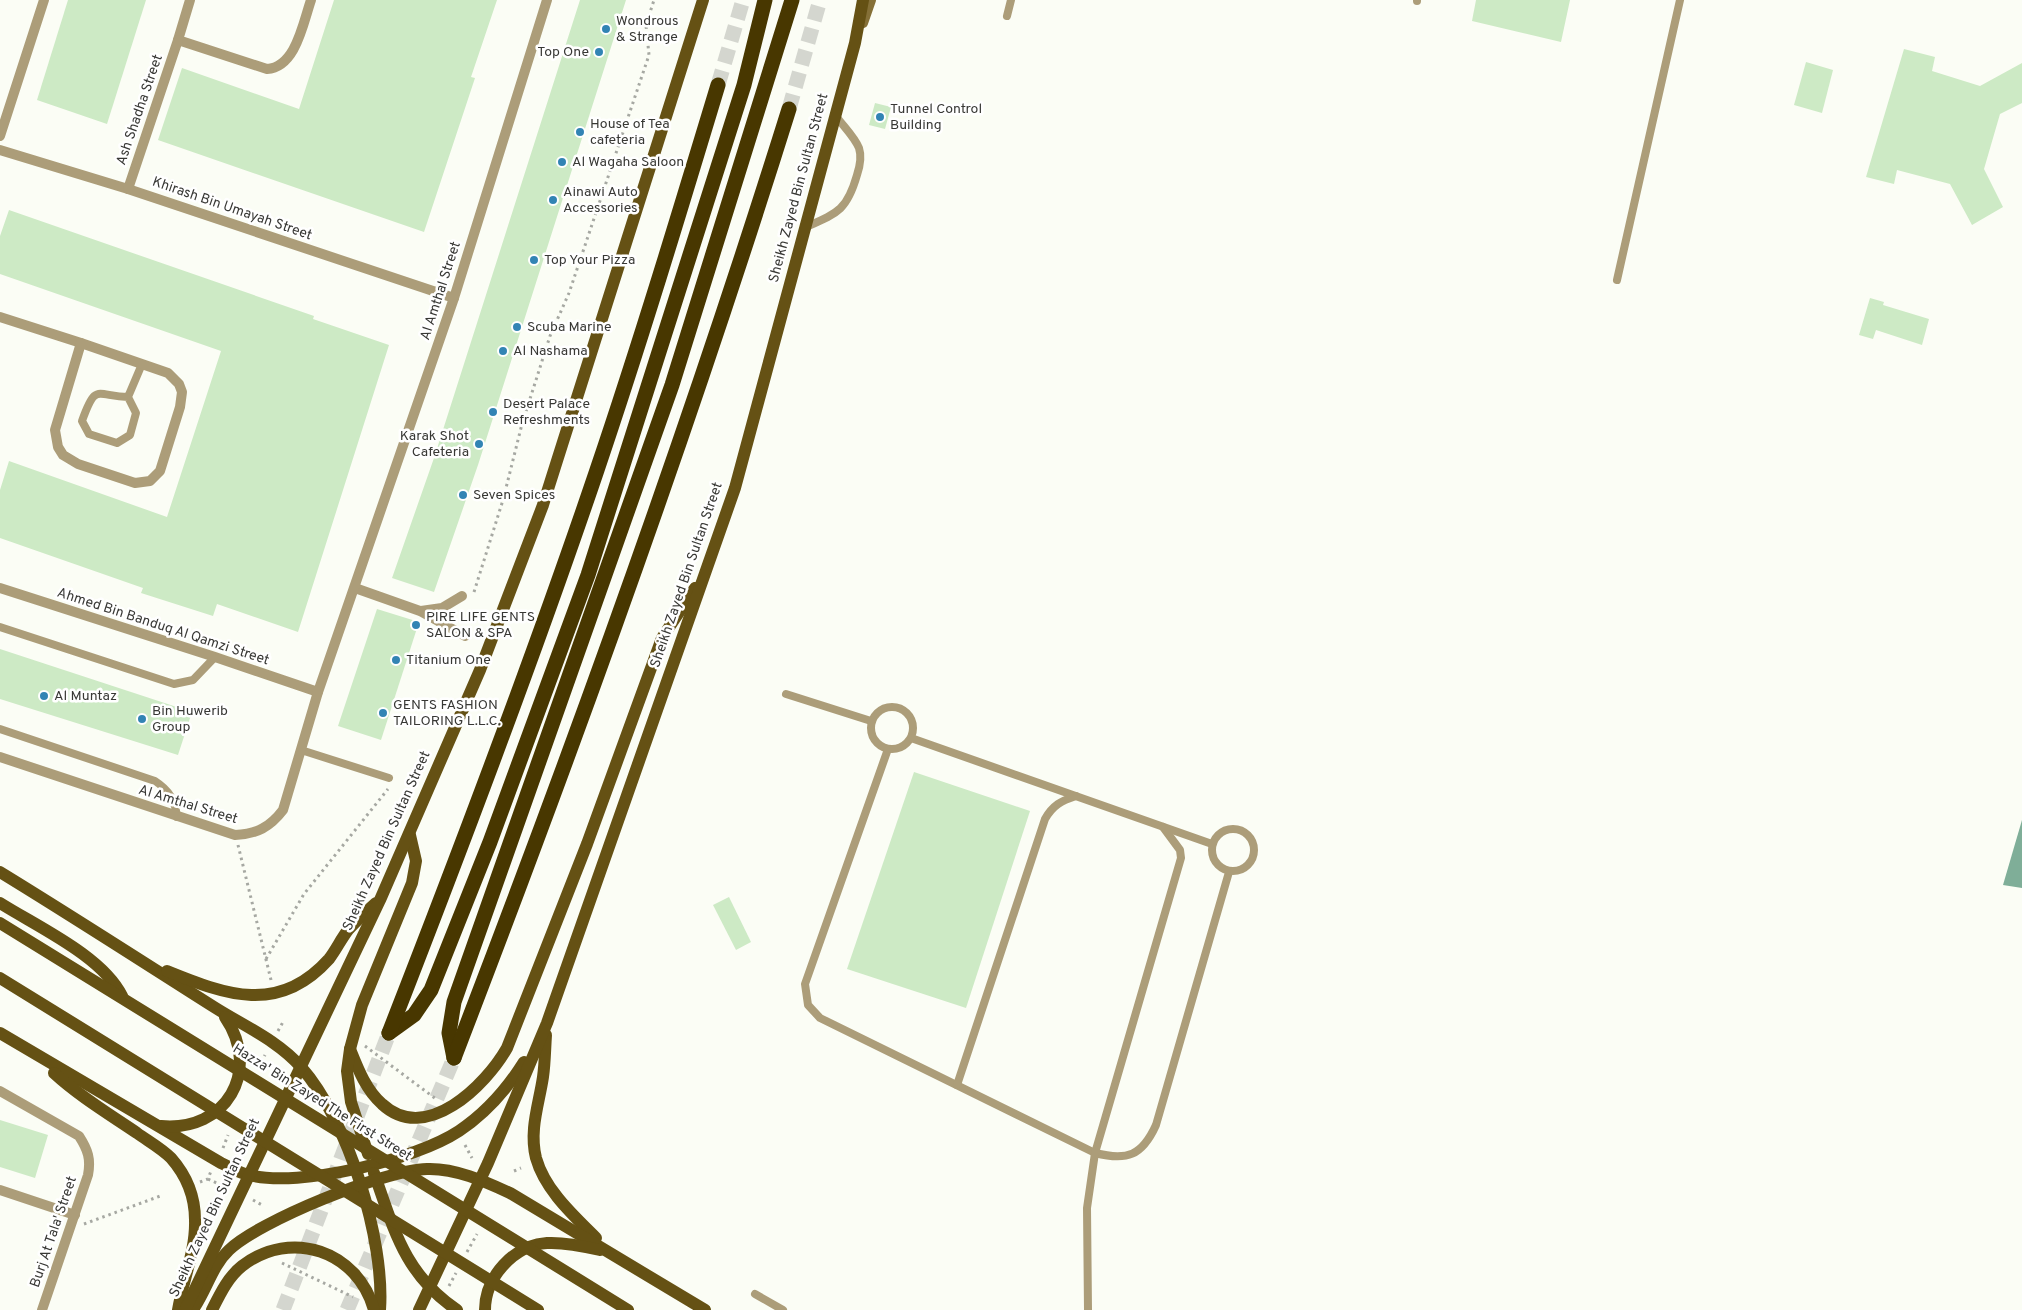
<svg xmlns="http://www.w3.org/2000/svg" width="2022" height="1310" viewBox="0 0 2022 1310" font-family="Overpass,sans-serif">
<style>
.water{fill:#7fae98}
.building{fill:#cdeac5}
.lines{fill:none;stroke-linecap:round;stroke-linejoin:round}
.highway-tunnel{stroke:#d4d6cf;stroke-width:15;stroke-dasharray:15 8;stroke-linecap:butt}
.path{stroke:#a6a8a2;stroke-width:3;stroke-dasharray:2.5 4;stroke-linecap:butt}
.lane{stroke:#ac9d79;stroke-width:8}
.street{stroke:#ac9d79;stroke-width:10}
.secondary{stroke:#857037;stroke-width:10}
.primary{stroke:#655114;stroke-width:12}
.highway{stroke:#483700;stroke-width:15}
.primary-bridge{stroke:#655114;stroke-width:12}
.poi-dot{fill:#3284b4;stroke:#fff;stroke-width:2}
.labels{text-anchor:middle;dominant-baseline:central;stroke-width:5;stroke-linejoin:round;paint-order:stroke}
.poi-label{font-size:14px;fill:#383835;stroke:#fff;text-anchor:start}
.street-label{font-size:14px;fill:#383835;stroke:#fff}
</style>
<rect width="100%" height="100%" fill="#fbfdf5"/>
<!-- water -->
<path class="water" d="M2022,820V888L2003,885Z"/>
<!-- building -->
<g class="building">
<path d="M68,0H146L107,124L37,100Z"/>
<path d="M334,0H497L471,77L475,78L424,232L158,140L182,68L299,109Z"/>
<path d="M580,0H626L478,465L434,592L392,578L434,458Z"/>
<path d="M1476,0H1570L1561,42L1472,21Z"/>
<path d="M1904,49L1935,57L1932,71L1980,86L2022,63V103L2000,114L1984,169L2003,207L1972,225L1950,184L1897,170L1894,184L1866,177Z"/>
<path d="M1806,62L1833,70L1822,113L1794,105Z"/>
<path d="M875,103L891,107L885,129L869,125Z"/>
<path d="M9,210L314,316L313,319L389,345L298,632L217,604L213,616L141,593L143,588L0,538V490L9,461L167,517L221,351L0,274V236Z"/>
<path d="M1870,298L1884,302L1883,305L1929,319L1922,345L1876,330L1873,339L1859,335Z"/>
<path d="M377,609L419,622L381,740L338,726Z"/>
<path d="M0,649L192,712L178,755L0,699Z"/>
<path d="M914,772L1030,811L966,1008L847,969Z"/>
<path d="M729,897L751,942L736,950L713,905Z"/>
<path d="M0,1120L48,1135L35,1178L0,1167Z"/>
</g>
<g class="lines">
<!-- highway-tunnel -->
<g class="highway-tunnel">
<path d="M718,85L743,0"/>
<path d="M789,109L820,0"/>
<path d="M283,1310L389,1033"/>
<path d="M347,1310L454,1058"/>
</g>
<!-- path -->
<g class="path">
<path d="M474,592L503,500L522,424L550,336L569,293L649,55L646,25L654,0"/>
<path d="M238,845L271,980"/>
<path d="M266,959L304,894L388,789"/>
<path d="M278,1031L283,1022"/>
<path d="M365,1046L436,1099"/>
<path d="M259,1068L265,1055"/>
<path d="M465,1145L472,1158"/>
<path d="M223,1148L228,1135"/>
<path d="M514,1171L521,1168"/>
<path d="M208,1179L221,1185"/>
<path d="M200,1182L208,1179L211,1171"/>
<path d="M253,1200L262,1205"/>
<path d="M84,1224L163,1195"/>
<path d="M467,1252L477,1234"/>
<path d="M282,1263L353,1297"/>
<path d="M449,1286L456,1273"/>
</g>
<!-- lane -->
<g class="lane">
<path d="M1417,1V0"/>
<path d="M1007,16L1011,0"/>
<path d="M806,227C838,213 847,210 857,175C860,166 862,157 859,148C854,136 843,126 836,116"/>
<path d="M1617,280L1680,0"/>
<path d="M128,397C96,396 96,382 82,421L89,434L117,443L130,435L136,413L128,397L142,364"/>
<path d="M0,627L174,684L193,680L215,657"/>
<path d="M786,694L871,721"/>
<circle cx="892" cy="728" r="21"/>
<path d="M0,729L155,781C169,790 175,800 177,817"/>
<path d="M911,738L1212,844"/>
<path d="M888,749L805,984L808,1005L820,1018L1095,1153C1127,1161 1142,1156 1156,1125L1229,872"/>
<path d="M301,750L389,778"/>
<circle cx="1233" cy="850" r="21"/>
<path d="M957,1085L1045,819C1053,805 1061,801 1076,796"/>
<path d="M755,1294L783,1310"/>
<path d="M1088,1310L1087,1208L1095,1153L1181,858L1180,850L1163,827"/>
</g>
<!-- street -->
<g class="street">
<path d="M190,0L178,40L267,69C296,67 303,23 311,0"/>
<path d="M0,136L44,0"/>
<path d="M0,150L128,189L454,298"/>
<path d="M128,189L178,40"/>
<path d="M0,317L81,343"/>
<path d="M81,343L168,373L179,384L182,392L180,407L160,471L150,481L135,483L78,464L63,455L58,447L55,430Z"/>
<path d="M0,588L215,657L318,692"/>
<path d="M355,588L420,611L465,636"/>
<path d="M421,611L442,608L462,596"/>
<path d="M0,757L235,835C257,834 270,827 283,810L318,692L454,298L547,0"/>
<path d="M0,1091L79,1136C88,1150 91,1159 88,1175L42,1310"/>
<path d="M0,1190L75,1215"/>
</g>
<!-- secondary -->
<path class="secondary" d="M863,23L871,0"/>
<!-- primary -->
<g class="primary">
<path d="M0,872C72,916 143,962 214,1007C244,1026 277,1040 301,1067C348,1120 385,1240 380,1310"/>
<path d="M0,903C38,927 102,956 122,996"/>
<path d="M167,971C226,995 279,1015 329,959C336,950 341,939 348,930C357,920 366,912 376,903"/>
<path d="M0,1033L221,1163C230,1167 239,1173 249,1175C300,1188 415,1160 459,1131C486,1113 507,1089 524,1062"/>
<path d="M546,1035C545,1049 545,1063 543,1077C539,1104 529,1130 536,1158C545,1190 573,1215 596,1238"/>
<path d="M350,1049C358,1069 366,1090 382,1104C426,1145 486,1085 507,1048L587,844L662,638L695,588"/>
<path d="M54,1073C79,1096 109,1114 137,1133C148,1141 161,1148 171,1158C186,1175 195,1197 195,1220C196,1250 183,1280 178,1310"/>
<path d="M161,1126C226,1132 262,1071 225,1017"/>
<path d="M368,1154L351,1102L347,1071L350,1049L362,1005L412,883L416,861L410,835"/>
<path d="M374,1173C394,1229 404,1274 457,1310"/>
<path d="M194,1308C207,1289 212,1266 229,1250C259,1221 384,1170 427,1169C455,1168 484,1181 510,1193L705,1310"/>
<path d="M185,1310L380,900L480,670L543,505L703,0"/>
<path d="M212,1310C220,1294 228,1277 242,1266C291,1228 358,1251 374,1310"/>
<path d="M419,1310L488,1163L547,1023L735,488L855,43L863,0"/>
<path d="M485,1310C485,1277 514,1245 547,1243C565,1242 583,1246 600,1250"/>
</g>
<!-- highway -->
<g class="highway">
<path d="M389,1033L414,1015L431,990L490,842L588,575L744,85L765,0"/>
<path d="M389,1033C462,846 533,659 597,470C640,343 679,214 718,85"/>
<path d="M454,1058L449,1033L454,1002L672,385L792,0"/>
<path d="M454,1058C575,744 689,429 789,109"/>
</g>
<!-- primary-bridge -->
<g class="primary-bridge">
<path d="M0,923L628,1310"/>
<path d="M0,978L538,1310"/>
</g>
</g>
<!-- markers -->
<g class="poi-dot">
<circle cx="606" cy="29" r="5"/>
<circle cx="599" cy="52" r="5"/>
<circle cx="880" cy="117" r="5"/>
<circle cx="580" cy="132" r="5"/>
<circle cx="562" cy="162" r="5"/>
<circle cx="553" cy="200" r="5"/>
<circle cx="534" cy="260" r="5"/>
<circle cx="517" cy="327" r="5"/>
<circle cx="503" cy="351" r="5"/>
<circle cx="493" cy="412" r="5"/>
<circle cx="479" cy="444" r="5"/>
<circle cx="463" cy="495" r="5"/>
<circle cx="416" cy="625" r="5"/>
<circle cx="396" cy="660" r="5"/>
<circle cx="44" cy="696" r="5"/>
<circle cx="383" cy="713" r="5"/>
<circle cx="142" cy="719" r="5"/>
</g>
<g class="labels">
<!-- poi labels -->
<g class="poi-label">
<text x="616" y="21">Wondrous<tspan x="616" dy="16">&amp; Strange</tspan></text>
<text x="589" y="52" text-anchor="end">Top One</text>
<text x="890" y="109">Tunnel Control<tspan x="890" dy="16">Building</tspan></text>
<text x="590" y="124">House of Tea<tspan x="590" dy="16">cafeteria</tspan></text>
<text x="572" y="162">Al Wagaha Saloon</text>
<text x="563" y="192">Ainawi Auto<tspan x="563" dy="16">Accessories</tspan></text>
<text x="544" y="260">Top Your Pizza</text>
<text x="527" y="327">Scuba Marine</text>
<text x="513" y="351">Al Nashama</text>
<text x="503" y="404">Desert Palace<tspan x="503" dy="16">Refreshments</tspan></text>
<text x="469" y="436" text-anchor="end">Karak Shot<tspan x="469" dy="16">Cafeteria</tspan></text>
<text x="473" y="495">Seven Spices</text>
<text x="426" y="617">PIRE LIFE GENTS<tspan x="426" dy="16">SALON &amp; SPA</tspan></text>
<text x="406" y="660">Titanium One</text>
<text x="54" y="696">Al Muntaz</text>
<text x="393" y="705">GENTS FASHION<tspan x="393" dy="16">TAILORING L.L.C.</tspan></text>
<text x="152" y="711">Bin Huwerib<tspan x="152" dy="16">Group</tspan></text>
</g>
<!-- street labels -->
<g class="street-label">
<text transform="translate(140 110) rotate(-71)">Ash Shadha Street</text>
<text transform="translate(799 188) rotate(-75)">Sheikh Zayed Bin Sultan Street</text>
<text transform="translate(232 209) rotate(19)">Khirash Bin Umayah Street</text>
<text transform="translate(441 291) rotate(-72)">Al Amthal Street</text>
<text transform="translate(687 575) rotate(-71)">Sheikh Zayed Bin Sultan Street</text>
<text transform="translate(163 627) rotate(18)">Ahmed Bin Banduq Al Qamzi Street</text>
<text transform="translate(188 805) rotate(17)">Al Amthal Street</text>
<text transform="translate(387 841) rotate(-66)">Sheikh Zayed Bin Sultan Street</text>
<text transform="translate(322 1103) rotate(32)">Hazza' Bin Zayed The First Street</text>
<text transform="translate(215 1208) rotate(-65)">Sheikh Zayed Bin Sultan Street</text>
<text transform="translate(54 1232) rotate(-71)">Burj At Tala' Street</text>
</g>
</g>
</svg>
